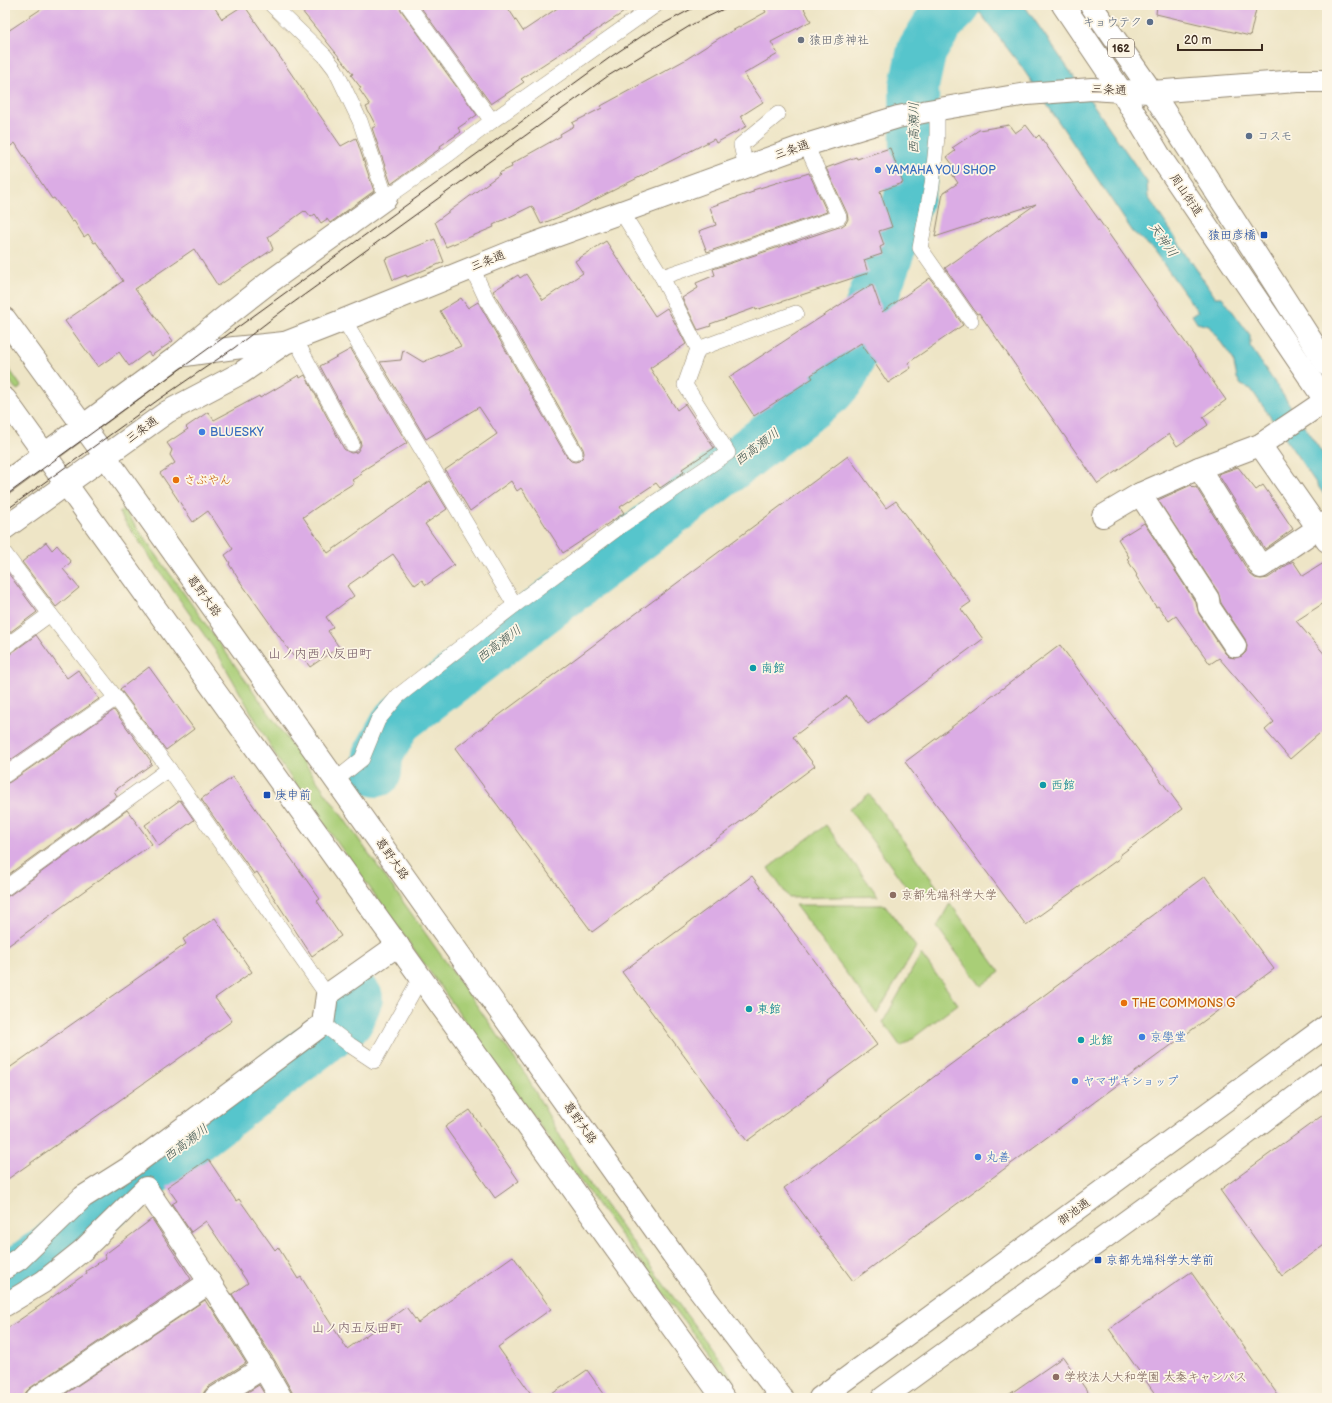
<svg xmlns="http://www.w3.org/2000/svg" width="1332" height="1403" viewBox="0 0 1332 1403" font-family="'Balsamiq Sans','Klee One',sans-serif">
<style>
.green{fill:#a9ce77;stroke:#727c4a}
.water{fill:#57c5cc;stroke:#497875}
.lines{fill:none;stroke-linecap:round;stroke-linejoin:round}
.river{stroke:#57c5cc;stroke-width:50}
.building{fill:#dbace5}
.lane-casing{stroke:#948872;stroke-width:16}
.street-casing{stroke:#948872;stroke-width:24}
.secondary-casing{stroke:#948872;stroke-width:24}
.highway-casing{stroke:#948872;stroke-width:24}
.lane{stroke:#fff;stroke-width:15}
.street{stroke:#fff;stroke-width:22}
.secondary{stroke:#fff;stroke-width:22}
.highway{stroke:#fff;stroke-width:22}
.tram{stroke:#3b2a1e;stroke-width:1}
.service-dot{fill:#5c6f8a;stroke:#fcf5e5;stroke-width:1.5}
.worship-dot{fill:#6b7280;stroke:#fcf5e5;stroke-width:1.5}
.shop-dot{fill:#3f7fe0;stroke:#fcf5e5;stroke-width:1.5}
.transit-dot{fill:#1a4fb4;stroke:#fcf5e5;stroke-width:1.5}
.food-dot{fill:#e8710a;stroke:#fcf5e5;stroke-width:1.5}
.culture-dot{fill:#0f9aa8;stroke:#fcf5e5;stroke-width:1.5}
.education-dot{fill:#8d6e63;stroke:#fcf5e5;stroke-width:1.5}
.labels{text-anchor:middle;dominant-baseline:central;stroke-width:3.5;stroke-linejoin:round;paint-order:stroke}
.shield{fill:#fcf5e5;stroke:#75675a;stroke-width:1}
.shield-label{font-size:11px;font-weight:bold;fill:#3b2a1e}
.service-label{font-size:12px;fill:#4e5e75;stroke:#fcf5e5;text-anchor:end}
.worship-label{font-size:12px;fill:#5b616d;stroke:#fcf5e5;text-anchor:start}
.street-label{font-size:12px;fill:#3b2a1e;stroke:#fcf5e5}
.shop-label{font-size:12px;fill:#366cbe;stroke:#fcf5e5;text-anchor:start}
.transit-label{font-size:12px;fill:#164399;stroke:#fcf5e5;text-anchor:start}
.food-label{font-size:12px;fill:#c56008;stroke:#fcf5e5;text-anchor:start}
.culture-label{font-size:12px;fill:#0d838f;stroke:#fcf5e5;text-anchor:start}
.education-label{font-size:12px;fill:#785e54;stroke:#fcf5e5;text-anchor:start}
.water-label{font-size:13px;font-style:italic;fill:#435852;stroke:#fcf5e5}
.neighbourhood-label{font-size:13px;fill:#735864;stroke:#fcf5e5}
</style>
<rect width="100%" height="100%" fill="#fcf5e5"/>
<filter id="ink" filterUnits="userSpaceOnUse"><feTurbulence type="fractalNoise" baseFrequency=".025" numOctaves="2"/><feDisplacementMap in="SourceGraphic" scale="8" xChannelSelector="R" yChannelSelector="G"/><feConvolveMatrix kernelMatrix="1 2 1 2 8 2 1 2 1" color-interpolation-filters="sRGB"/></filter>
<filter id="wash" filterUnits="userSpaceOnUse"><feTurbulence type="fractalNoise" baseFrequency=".012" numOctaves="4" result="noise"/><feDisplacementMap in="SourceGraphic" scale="16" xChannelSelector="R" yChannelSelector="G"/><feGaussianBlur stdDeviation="0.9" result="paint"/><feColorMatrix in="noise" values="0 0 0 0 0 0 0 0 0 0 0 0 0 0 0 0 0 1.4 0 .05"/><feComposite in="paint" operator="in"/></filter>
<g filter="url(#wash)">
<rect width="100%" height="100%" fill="#eee5c6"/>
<!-- green -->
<g class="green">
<path d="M5,363L21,386L18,390L15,388L5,374Z"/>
<path d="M122,510L126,512L524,1072L581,1173L735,1380L734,1383H730L566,1162L279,761L219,656L119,513Z"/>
<path d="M869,794L943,895L913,896L849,809Z"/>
<path d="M826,825L878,896L789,898L768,868Z"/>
<path d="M950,903L1000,972L981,986L937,927Z"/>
<path d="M795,905H885L916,947L877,1014Z"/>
<path d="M921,954L958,1004L901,1047L883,1022Z"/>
</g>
<!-- water -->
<path class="water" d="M974,5H1024L1147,182L1148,197L1215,297H1222L1250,335V346L1327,460V499L1251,389L1241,385L1237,378L1233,359L1209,326L1197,323L1192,315L1198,312L1152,248L1133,232L1021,66Z"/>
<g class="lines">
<!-- river -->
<g class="river">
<path d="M377,772L378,755L397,721L829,391L843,375L854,350L908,201L913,176L915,152L914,86L922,50L941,20L956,5"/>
<path d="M5,1281L94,1215L349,1020L358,998"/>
</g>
</g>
<g id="blocks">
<!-- building -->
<g class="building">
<path d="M47,5H213L222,19L244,5L341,146L356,138L374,191L330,223L327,219L321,223L315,214L311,217L306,211L305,212L304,211L268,237L273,249L218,286L194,249L135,289L173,341L151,356L148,352L129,366L119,352L98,367L65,321L123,281L96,242L94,243L88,234L84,237L74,221L72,222L63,208L62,209L54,198L52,199L15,143L5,150V33Z"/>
<path d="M297,5H399L401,10L477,115L458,128L461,132L440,146L441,148L391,184L372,128L376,126L366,107L370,105L359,89L361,88L351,75L353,74Z"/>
<path d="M419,5H506L523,31L562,5H635L521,79L524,82L491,104Z"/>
<path d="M762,5H802L811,21L771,42L778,54L744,74L763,102L741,116L747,126L716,143L714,139L569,213L541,224L532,206L493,225L494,227L446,247L435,222L500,174L499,173L512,167L511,164L561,136L560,134L574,126L572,123L602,108L601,106L685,60L721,37L766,12Z"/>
<path d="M1157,5H1257L1250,36L1156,14Z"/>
<path d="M1009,125L1015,133L1026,125L1036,138L1039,135L1226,400L1203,417L1208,425L1177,446L1169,434L1098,484L979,313L977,314L945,268L1036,204L935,237L943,193L958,183L950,171L955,168L947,157L955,151L952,148L979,130Z"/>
<path d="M890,148L903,183L880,191L892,227L879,231L884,245L880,247L882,254L864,260L868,273L756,310L755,308L710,324L711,326L698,330L682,298L698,288L696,283L715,275L713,269L842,226L846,223L848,219L847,213L826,168L856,157L857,159Z"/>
<path d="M809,173L827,212L707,252L699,231L716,225L710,207L753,192V190Z"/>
<path d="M435,239L444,262L407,277L406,275L393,280L385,259Z"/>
<path d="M606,241L655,316L667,308L686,344L650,368L677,410L685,404L714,448L682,469L684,472L660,488L656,483L620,507L624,513L563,553L521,488L517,491L511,481L470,511L445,470L497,434L479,407L426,439L380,362L401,360L403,350L423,362L461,346L440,311L461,298L468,308L478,302L567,457L571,461L575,462L579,461L583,457L584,453L583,449L493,291L518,275L520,278L526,274L543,300L583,273L575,261Z"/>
<path d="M930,278L963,325L908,363L911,368L888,383L861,343L811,375L813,378L754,416L729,377L872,284L882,312Z"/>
<path d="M351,349L407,443L360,472L362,474L352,480L354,483L330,498L303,517L328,553L430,481L447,509L425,524L454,565L426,585L422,580L415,585L393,554L347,586L354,596L326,617L333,627L328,631L339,647L310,667L299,652L293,656L239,580L229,564L230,563L225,555L233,549L208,511L193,522L160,473L175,463L170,455L172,450L167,443L188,429L186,427L208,412L214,420L259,396L260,398L299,375L300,378L305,375L344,449L347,451L351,453L357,452L359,449L361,445L360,440L320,366Z"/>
<path d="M848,456L886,508L896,501L971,602L961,609L983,639L868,724L847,696L793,737L815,766L592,932L455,748Z"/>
<path d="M1238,467L1256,490L1263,485L1293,529L1265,549L1218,474Z"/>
<path d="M1191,485L1194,488L1196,487L1250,574L1255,578L1261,579L1268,578L1293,561L1303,576L1327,561V601L1296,621L1327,657V727L1290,759L1265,730L1274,722L1219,658L1210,664L1176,616L1169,621L1158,606L1156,607L1136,576L1137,575L1127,559L1129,557L1118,539L1144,523L1196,603L1199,614L1225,653L1229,657L1235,658L1242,656L1246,652L1247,646L1245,639L1221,603L1218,592L1158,500Z"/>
<path d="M46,542L52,550L57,545L71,562L63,569L79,588L56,607L22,562Z"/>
<path d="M8,573L37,612L5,636V576Z"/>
<path d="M36,635L67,678L78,670L99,699L5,764V656L10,654Z"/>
<path d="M1060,645L1182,809L1120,855V858L1026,925L905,762Z"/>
<path d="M149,667L194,729L166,750L120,689Z"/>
<path d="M114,710L151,761L150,762L152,764L114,791L117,796L5,877V784L10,782Z"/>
<path d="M233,777L320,899L317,901L341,936L312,956L257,872L254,874L201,799Z"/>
<path d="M180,800L194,820L159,846L145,825Z"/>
<path d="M127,810L152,844L125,863L124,862L5,948V897L10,895Z"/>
<path d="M752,876L877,1045L747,1141L622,972Z"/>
<path d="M1205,876L1274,969L853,1281L784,1188Z"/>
<path d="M215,918L252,972L215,998L232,1021L5,1181V1071L186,944L183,939Z"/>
<path d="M470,1110L519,1181L495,1198L445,1127Z"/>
<path d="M1327,1112V1243L1282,1276L1220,1190Z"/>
<path d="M208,1159L236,1201L239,1199L275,1250L278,1247L298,1279L301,1277L347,1349L406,1307L418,1323L513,1256L551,1309L498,1347L534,1398H293L292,1392L275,1361L232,1294L248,1283L206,1221L191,1232L172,1204L177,1201L167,1187Z"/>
<path d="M152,1219L191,1279L30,1388L26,1392L25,1398H5V1330L87,1273L86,1271L106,1258L104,1255Z"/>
<path d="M1191,1272L1280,1398H1158L1109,1329Z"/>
<path d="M205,1300L210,1308L211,1307L246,1363L208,1387L204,1392L203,1398H59Z"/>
<path d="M1063,1357L1092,1398H1004Z"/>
<path d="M587,1370L607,1398H546Z"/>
<path d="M259,1385L267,1398H238Z"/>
</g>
</g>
</g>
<g filter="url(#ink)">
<use href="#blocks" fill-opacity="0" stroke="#948872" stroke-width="1"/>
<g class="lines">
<defs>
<g id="lane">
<path d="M272,5L325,56L335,69L360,121L386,198L449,154L492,121L656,5"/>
<path d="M408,5L492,121"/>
<path d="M937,109V137L932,185L920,248L971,321"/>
<path d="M746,167L741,145L778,114"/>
<path d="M472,268L486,298L575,453"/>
<path d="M662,277L839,217L806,145"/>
<path d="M344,320L515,605"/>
<path d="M295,339L352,444"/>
<path d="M698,349L796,313"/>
<path d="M5,554L50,614L116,698L169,769L5,888"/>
<path d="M5,647L50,614"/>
<path d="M169,769L327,995"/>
<path d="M5,775L116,698"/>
<path d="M336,780L362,759L378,720L398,696L515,605L622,525L728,453L685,385L698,349L662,277L621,211"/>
<path d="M323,1024L350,1045L374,1061L421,977"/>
</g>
<g id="street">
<path d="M178,356L221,320L267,284L386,198"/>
<path d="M1260,445L1327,541"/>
<path d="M1199,468L1261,567L1327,522"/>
<path d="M1140,494L1208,599L1209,607L1235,646"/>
<path d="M1103,516L1140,494L1199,468L1260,445L1325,401"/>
<path d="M5,1268L19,1259L83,1197L132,1166L323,1024L327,995L398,945"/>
<path d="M5,1305L43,1282L83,1250L146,1188C193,1257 240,1325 281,1398"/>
<path d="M37,1398L210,1282"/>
<path d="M215,1398L264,1367"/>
</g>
<g id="secondary">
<path d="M5,319L105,456L676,1259L782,1398"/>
<path d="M5,399L723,1398"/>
<path d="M5,483L178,356L234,348L284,343"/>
<path d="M5,528L167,412L241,373L285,343L344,320L514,251L806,145L898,117L928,111L1027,94L1092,89L1121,91L1152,92L1297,81H1327"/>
<path d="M820,1398L1327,1026"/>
<path d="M883,1398L1225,1150L1327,1073"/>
</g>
<g id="highway">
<path d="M1063,5L1121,91L1161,158L1327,403"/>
<path d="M1091,5L1152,92L1327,365"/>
</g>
</defs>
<!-- lane casing -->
<use href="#lane" class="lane-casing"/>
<!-- street casing -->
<use href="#street" class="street-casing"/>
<!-- secondary casing -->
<use href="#secondary" class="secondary-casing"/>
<!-- highway casing -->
<use href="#highway" class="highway-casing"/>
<!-- lane -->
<use href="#lane" class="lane"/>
<!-- street -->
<use href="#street" class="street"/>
<!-- secondary -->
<use href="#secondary" class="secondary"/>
<!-- highway -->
<use href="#highway" class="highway"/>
<!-- tram -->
<g class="tram">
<path d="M5,496L612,56L648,32L699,5"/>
<path d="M5,511L158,400L234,348L286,308L608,76L693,24L732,5"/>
</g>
</g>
</g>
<!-- markers -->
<g class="service-dot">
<circle cx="1150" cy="22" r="4"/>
<circle cx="1249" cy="136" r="4"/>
</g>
<circle class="worship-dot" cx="801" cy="40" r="4"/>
<g class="shop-dot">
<circle cx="878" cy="170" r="4"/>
<circle cx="202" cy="432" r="4"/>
<circle cx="1142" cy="1037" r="4"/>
<circle cx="1075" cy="1081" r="4"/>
<circle cx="978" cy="1157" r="4"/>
</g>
<g class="transit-dot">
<rect x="1260" y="231" width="8" height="8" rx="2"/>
<rect x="263" y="791" width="8" height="8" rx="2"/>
<rect x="1094" y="1256" width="8" height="8" rx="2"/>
</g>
<g class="food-dot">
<circle cx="176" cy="480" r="4"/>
<circle cx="1124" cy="1003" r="4"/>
</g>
<g class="culture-dot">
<circle cx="753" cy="668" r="4"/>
<circle cx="1043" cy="785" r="4"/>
<circle cx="749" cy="1009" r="4"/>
<circle cx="1081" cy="1040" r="4"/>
</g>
<g class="education-dot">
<circle cx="893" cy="895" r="4"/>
<circle cx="1056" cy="1377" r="4"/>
</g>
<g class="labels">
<!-- shield labels -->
<rect class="shield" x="1108" y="39" width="26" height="18" rx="3"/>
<g class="shield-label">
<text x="1121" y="48">162</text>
</g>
<!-- service labels -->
<g class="service-label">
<text x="1142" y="22">キョウテク</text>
<text x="1257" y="136" text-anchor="start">コスモ</text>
</g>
<!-- worship labels -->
<g class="worship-label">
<text x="809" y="40">猿田彦神社</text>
</g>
<!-- street labels -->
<g class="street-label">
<text transform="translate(1109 90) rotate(3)">三条通</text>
<text transform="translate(792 150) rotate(-19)">三条通</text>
<text transform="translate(1186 195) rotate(56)">周山街道</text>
<text transform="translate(488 261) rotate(-22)">三条通</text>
<text transform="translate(142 430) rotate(-36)">三条通</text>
<text transform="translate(204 596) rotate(54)">葛野大路</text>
<text transform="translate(392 859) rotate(55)">葛野大路</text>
<text transform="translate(580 1123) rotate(55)">葛野大路</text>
<text transform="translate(1074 1212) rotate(-36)">御池通</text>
</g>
<!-- shop labels -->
<g class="shop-label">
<text x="886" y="170">YAMAHA YOU SHOP</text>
<text x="210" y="432">BLUESKY</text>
<text x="1150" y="1037">京學堂</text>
<text x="1083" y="1081">ヤマザキショップ</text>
<text x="986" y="1157">丸善</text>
</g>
<!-- transit labels -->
<g class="transit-label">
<text x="1256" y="235" text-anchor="end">猿田彦橋</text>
<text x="275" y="795">庚申前</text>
<text x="1106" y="1260">京都先端科学大学前</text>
</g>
<!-- food labels -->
<g class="food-label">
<text x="184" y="480">さぶやん</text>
<text x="1132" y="1003">THE COMMONS G</text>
</g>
<!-- culture labels -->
<g class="culture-label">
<text x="761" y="668">南館</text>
<text x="1051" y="785">西館</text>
<text x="757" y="1009">東館</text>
<text x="1089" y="1040">北館</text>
</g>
<!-- education labels -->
<g class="education-label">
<text x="901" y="895">京都先端科学大学</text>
<text x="1064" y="1377">学校法人大和学園 太秦キャンパス</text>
</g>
<!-- water labels -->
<g class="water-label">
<text transform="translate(914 128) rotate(-90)">西高瀬川</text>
<text transform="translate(1163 240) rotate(55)">天神川</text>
<text transform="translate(757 447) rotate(-37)">西高瀬川</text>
<text transform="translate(499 644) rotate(-37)">西高瀬川</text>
<text transform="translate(186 1143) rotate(-37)">西高瀬川</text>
</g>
<!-- neighbourhood labels -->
<g class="neighbourhood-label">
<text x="320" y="654">山ノ内西八反田町</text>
<text x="357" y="1328">山ノ内五反田町</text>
</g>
</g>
<!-- margin -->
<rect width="1332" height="1403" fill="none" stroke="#fcf5e5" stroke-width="20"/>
<!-- scale -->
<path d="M1178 44v6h84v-6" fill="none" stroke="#3b2a1e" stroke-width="2"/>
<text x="1184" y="44" font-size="12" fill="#3b2a1e" stroke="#fcf5e5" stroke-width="3" paint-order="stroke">20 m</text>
</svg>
